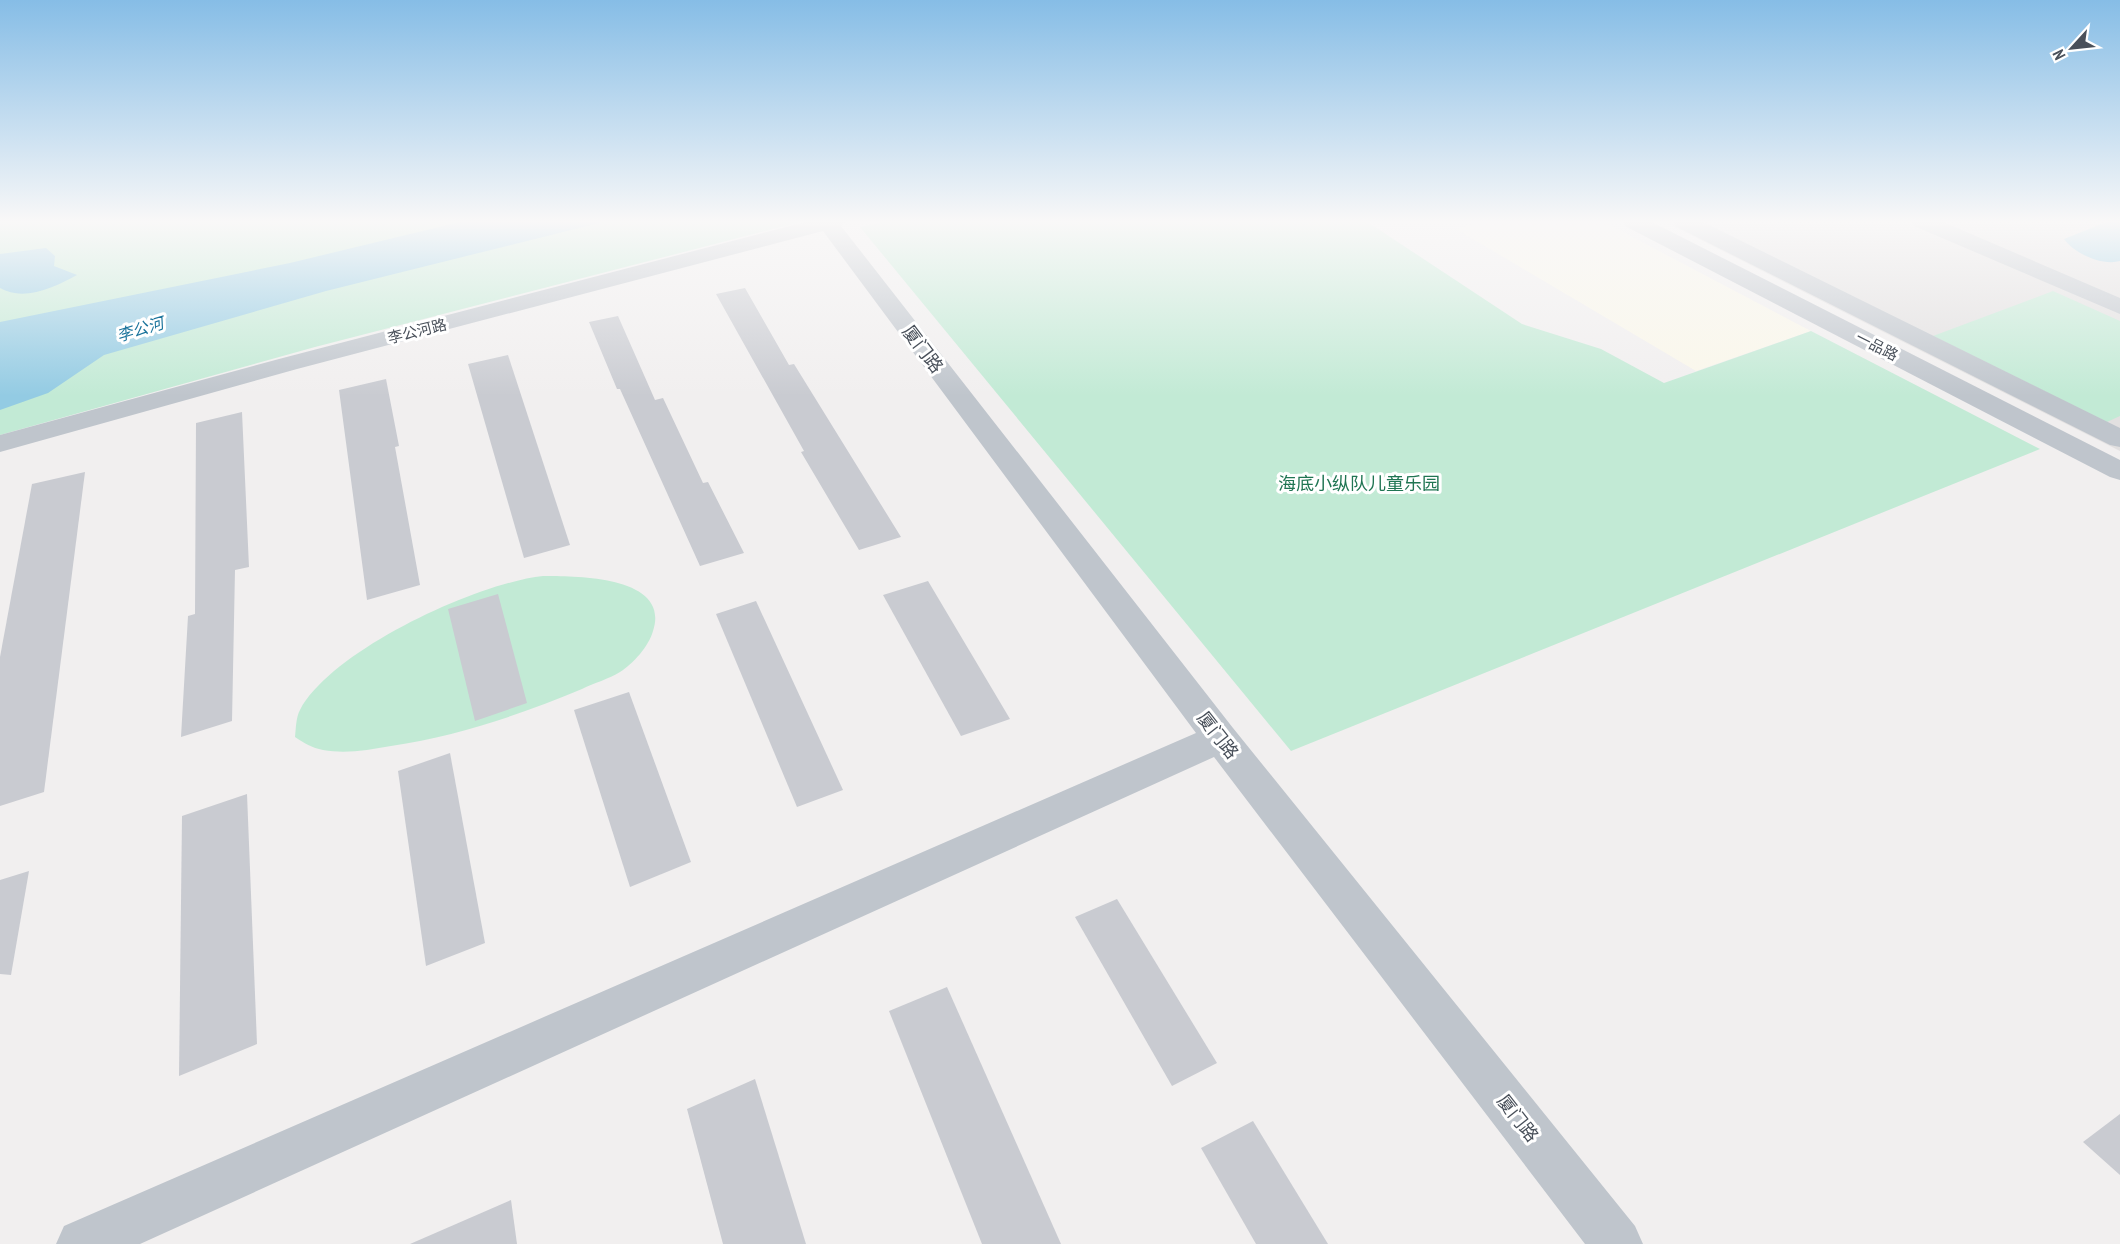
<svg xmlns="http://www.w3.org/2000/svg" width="2120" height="1244" viewBox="0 0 2120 1244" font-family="'PT Sans Narrow','Noto Sans SC',sans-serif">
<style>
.commercial{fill:#faf7ea}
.education{fill:#e2e0e0}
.green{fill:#c2ead5}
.water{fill:#93cbe3}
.building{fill:#c9cbd1}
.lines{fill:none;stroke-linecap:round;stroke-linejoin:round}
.minor{fill:#bfc5cc;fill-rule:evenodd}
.labels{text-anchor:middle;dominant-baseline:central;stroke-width:6;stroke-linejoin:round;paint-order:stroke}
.far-street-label{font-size:15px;fill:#49505a;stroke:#fff}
.far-water-label{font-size:16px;font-style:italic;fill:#1b749c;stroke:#fff}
.street-label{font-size:18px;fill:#49505a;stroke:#fff}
.park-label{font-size:18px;fill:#207553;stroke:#fff}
</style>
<rect width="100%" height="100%" fill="#f1efef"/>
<!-- commercial -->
<path class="commercial" d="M1483,221H1602L1811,331L1696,371L1456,229Z"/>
<!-- education -->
<path class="education" d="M1663,221H2120V451Z"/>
<!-- green -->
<g class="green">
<path d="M0,221H804L315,347L0,435Z"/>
<path d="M887,221H1366L1522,324L1601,349L1664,383L1811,331L2040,449L1291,751L860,227Z"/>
<path d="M2053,291L2120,321V416L2107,422L1933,336Z"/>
<path d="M543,576C577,576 671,576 653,631C649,646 633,664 620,672C609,679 594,683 582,689C520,715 457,736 391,746C368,750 346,754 323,750C312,748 304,743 295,737C296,728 296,717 300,710C332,650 477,583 543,576Z"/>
</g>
<!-- water -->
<g class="water">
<path d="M464,221H607L326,291L104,355L48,393L0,410V322L290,263Z"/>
<path d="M2109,221H2120V261C2102,266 2075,254 2064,239Z"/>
<path d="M46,248L55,256L54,266L77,275C55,287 24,302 0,288V254Z"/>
</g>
<!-- building -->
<g class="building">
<path d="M745,288L789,365L794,364L901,537L859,550L801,452L804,451L716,294Z"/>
<path d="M618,316L655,400L663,398L703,483L708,482L744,553L700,566L620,389H617L589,322Z"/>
<path d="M508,355L570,545L524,558L468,364Z"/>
<path d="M386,379L399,446L395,447L420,585L367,600L339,390Z"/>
<path d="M242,412L249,567L235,570L232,721L181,737L188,616L195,614L196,423Z"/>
<path d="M85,472L44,792L0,806V657L32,484Z"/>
<path d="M928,581L1010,719L961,736L883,595Z"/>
<path d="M498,594L527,703L475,721L448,609Z"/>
<path d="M756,601L843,790L797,807L716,614Z"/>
<path d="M629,692L691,862L630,887L574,710Z"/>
<path d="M450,753L485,943L426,966L398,771Z"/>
<path d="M247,794L257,1044L179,1076L182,816Z"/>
<path d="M29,871L11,975L0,974V880Z"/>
<path d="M1117,899L1217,1063L1172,1086L1075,917Z"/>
<path d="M947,987L1061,1244H982L889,1011Z"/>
<path d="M755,1079L806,1244H723L687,1109Z"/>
<path d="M2120,1114V1175L2083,1142Z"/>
<path d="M1253,1121L1328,1244H1256L1201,1148Z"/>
<path d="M511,1200L517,1244H410Z"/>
</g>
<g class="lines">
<!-- minor -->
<g class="minor">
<path d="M809,221H846L841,226L1233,728L1635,1226L1643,1244H1585L1214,757L140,1244H56L64,1226L1196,733L823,231L297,369L0,452V435L279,359Z"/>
<path d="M1623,221H1650L2120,460V480L2110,477L1625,226Z"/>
<path d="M1673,221H1701L2120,428V447L2110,445L1675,226Z"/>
<path d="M1912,221H1941L2120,298V314L1914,226Z"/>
</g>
</g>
<!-- sky -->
<linearGradient id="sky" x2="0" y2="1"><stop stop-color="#86bde6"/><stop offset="0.56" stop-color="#f9f8f8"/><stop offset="1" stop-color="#f9f8f8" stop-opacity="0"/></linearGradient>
<rect width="2120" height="396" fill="url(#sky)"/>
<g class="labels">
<!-- far-street labels -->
<g class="far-street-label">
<text transform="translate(417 331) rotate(-14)">李公河路</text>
<text transform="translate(1877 346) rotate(27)">一品路</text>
</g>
<!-- far-water labels -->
<g class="far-water-label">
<text transform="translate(140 329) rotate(-17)">李公河</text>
</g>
<!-- street labels -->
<g class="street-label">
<text transform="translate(923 349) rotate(53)">厦门路</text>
<text transform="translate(1218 735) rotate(52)">厦门路</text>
<text transform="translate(1518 1118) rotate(52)">厦门路</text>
</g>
<!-- park labels -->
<g class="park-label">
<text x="1359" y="483">海底小纵队儿童乐园</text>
</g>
</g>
<!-- north arrow -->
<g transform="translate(2072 48) rotate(243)" stroke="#ffffff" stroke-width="4.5" paint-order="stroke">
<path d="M0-4.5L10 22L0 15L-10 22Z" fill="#49505a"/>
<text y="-9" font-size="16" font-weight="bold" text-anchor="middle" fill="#49505a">N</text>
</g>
</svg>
